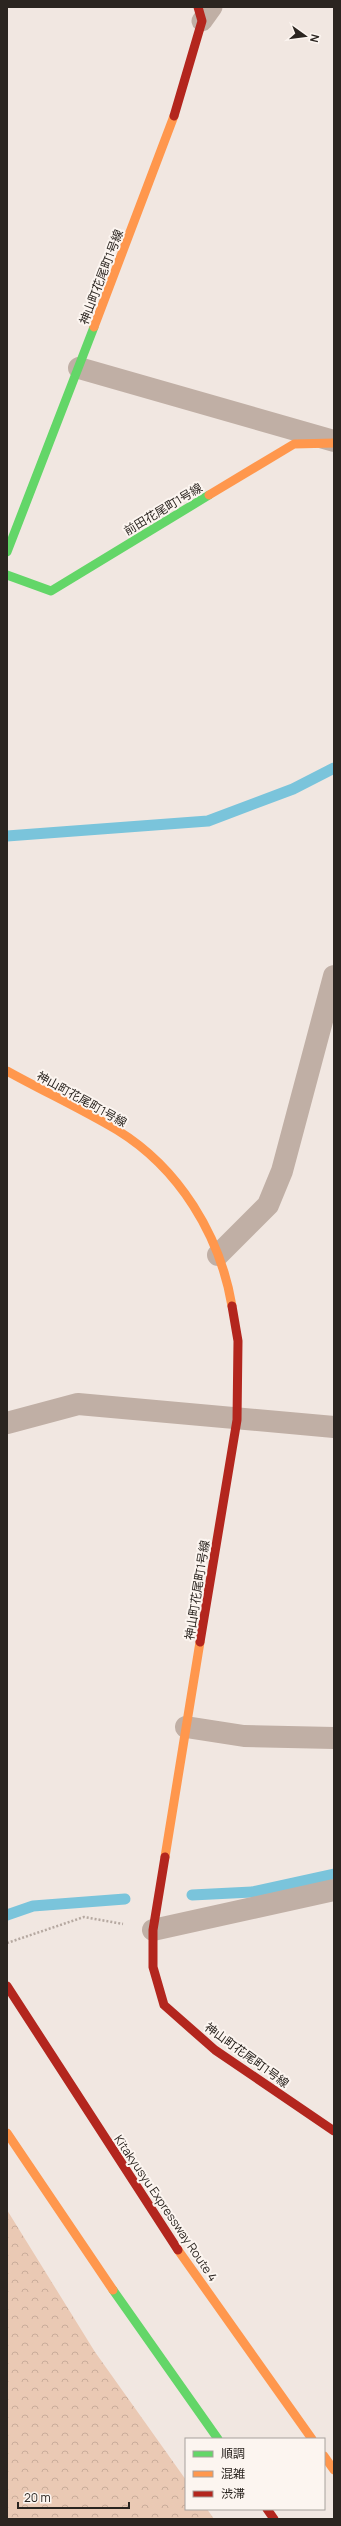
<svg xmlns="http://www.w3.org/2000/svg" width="341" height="2526" viewBox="0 0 341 2526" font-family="Manrope,'Noto Sans JP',sans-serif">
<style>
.forest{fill:url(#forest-crowns)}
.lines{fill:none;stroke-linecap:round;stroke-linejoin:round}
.stream{stroke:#7ac4db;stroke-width:11}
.path{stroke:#b5a8a0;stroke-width:2.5;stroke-dasharray:2 2;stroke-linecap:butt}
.lane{stroke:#c0afa5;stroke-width:21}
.street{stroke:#c0afa5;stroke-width:22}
.fast{stroke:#63d668;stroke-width:9}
.slow{stroke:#ff974d;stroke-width:9}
.jam{stroke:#b3261e;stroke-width:9}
.labels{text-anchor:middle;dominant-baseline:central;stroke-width:4;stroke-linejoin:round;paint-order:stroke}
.street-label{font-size:12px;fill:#2b2520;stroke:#fcf5f0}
</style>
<defs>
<pattern id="forest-crowns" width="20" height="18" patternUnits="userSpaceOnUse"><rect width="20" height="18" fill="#eac9b4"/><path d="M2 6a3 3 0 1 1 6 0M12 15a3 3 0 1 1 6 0" fill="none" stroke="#c9ac9a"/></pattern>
</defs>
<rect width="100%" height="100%" fill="#f1e7e1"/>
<!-- forest -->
<path class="forest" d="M7,2210L95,2352L186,2480V2509H207L214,2519H7Z"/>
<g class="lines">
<!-- stream -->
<g class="stream">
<path d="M7,836L208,821L293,789L334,768"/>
<path d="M192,1895L252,1892L334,1874"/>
<path d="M7,1915L33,1906L125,1899"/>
</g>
<!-- path -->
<path class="path" d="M7,1943L84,1917L123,1924"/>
<!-- lane -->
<path class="lane" d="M202,21L212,7"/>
<!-- street -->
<g class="street">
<path d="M79,368L334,441"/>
<path d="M218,1255L268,1205L282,1171L334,976"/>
<path d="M7,1423L78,1404L334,1427"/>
<path d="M186,1727L244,1736L334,1738"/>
<path d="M153,1930L334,1890"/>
</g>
<!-- fast -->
<g class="fast">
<path d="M7,552L94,327"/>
<path d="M7,575L51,591L209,495"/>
<path d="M113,2290L218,2439"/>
</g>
<!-- slow -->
<g class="slow">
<path d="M94,327L174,116"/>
<path d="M209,495L294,444L334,443"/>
<path d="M7,1071C43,1091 82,1109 117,1130C179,1168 220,1235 232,1306"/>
<path d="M165,1857L200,1642"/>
<path d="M7,2133L113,2290"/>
<path d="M178,2250L312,2439"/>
<path d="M324,2456L334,2470"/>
</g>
<!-- jam -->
<g class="jam">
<path d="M174,116L202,21L198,7"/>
<path d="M200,1642L237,1420L238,1341L232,1306"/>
<path d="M165,1857L153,1930V1967L164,2005L215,2050L334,2131"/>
<path d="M7,1986L178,2250"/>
<path d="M267,2509L274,2519"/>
</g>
</g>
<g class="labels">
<!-- street labels -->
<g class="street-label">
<text transform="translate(101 277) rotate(-69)">神山町花尾町1号線</text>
<text transform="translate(163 509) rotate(-31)">前田花尾町1号線</text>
<text transform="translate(82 1099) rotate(29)">神山町花尾町1号線</text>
<text transform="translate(197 1590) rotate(-81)">神山町花尾町1号線</text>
<text transform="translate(247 2055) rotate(36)">神山町花尾町1号線</text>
<text transform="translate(166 2208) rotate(56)">Kitakyusyu Expressway Route 4</text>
</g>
</g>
<!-- border -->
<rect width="341" height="2526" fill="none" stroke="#2b2520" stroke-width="16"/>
<!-- legend -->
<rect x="185" y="2438" width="140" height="72" fill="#fcf5f0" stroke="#a8a29d"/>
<rect x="193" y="2451" width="20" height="6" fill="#63d668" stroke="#a8a29d"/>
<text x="221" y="2458" font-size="12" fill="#2b2520">順調</text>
<rect x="193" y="2471" width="20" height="6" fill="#ff974d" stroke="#a8a29d"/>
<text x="221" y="2478" font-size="12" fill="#2b2520">混雑</text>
<rect x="193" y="2491" width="20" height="6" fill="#b3261e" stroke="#a8a29d"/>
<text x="221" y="2498" font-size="12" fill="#2b2520">渋滞</text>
<!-- north arrow -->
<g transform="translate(305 36) rotate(104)" stroke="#fcf5f0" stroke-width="3" paint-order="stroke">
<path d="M0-3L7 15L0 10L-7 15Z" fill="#2b2520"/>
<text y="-6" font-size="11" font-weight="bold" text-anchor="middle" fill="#2b2520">N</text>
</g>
<!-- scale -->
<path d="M18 2502v6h111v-6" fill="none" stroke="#2b2520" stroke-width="2"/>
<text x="24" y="2502" font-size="12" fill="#2b2520" stroke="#fcf5f0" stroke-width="3" paint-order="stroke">20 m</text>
</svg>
